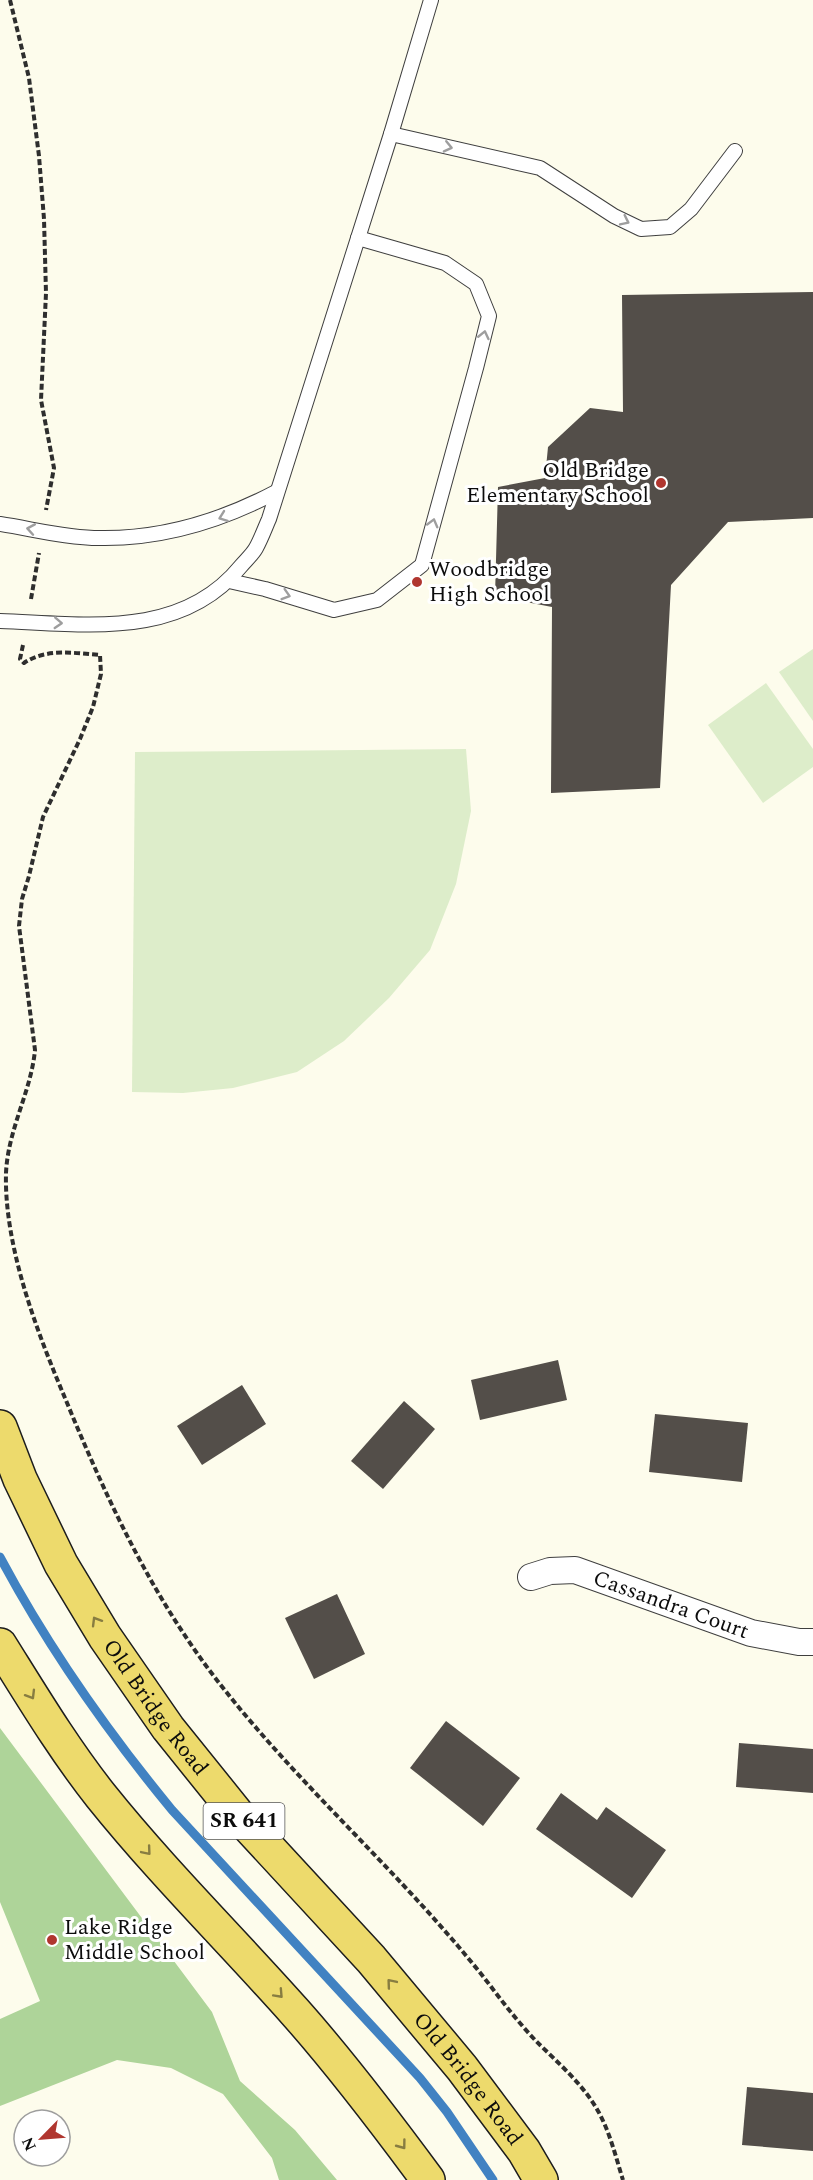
<svg xmlns="http://www.w3.org/2000/svg" width="813" height="2180" viewBox="0 0 813 2180" font-family="Spectral,serif">
<style>
.forest{fill:#aed499}
.pitch{fill:#ddedca}
.lines{fill:none;stroke-linecap:round;stroke-linejoin:round}
.stream{stroke:#4182c2;stroke-width:9}
.building{fill:#534e49}
.lane-casing{stroke:#3f3f3f;stroke-width:16}
.street-casing{stroke:#3f3f3f;stroke-width:28}
.primary-casing{stroke:#1d1d1d;stroke-width:36}
.path{stroke:#2e2e2e;stroke-width:4;stroke-dasharray:6 3;stroke-linecap:butt}
.lane{stroke:#fff;stroke-width:14}
.street{stroke:#fff;stroke-width:26}
.primary{stroke:#edda6c;stroke-width:33}
.oneway{stroke:#9e9e9e}
.oneway2{stroke:#887d41}
.poi-dot{fill:#b0362f;stroke:#fff;stroke-width:2}
.labels{text-anchor:middle;dominant-baseline:central;stroke-width:6;stroke-linejoin:round;paint-order:stroke}
.shield{fill:#fff;stroke:#555;stroke-width:1.5}
.shield-label{font-size:21px;font-weight:bold;fill:#0c0c0c}
.poi-label{font-size:22px;fill:#0c0c0c;stroke:#fff;text-anchor:start}
.street-label{font-size:22px;fill:#0c0c0c;stroke:#fff}
</style>
<rect width="100%" height="100%" fill="#fdfcec"/>
<!-- forest -->
<path class="forest" d="M0,1728L212,2012L240,2081L295,2130L337,2180H279L272,2158L223,2094L171,2068L117,2060L0,2106V2019L40,2001L0,1902Z"/>
<!-- pitch -->
<g class="pitch">
<path d="M813,649V721L779,672Z"/>
<path d="M766,683L813,749V767L763,803L708,725Z"/>
<path d="M466,749L471,811L456,884L430,950L389,998L344,1041L297,1072L233,1088L183,1093L132,1092L135,752Z"/>
</g>
<g class="lines">
<!-- stream -->
<path class="stream" d="M0,1557C48,1647 107,1731 172,1810L420,2078L447,2112L493,2180"/>
</g>
<!-- building -->
<g class="building">
<path d="M813,292V518L728,522L671,585L660,788L551,793L552,607L495,596L498,487L545,478L548,447L590,408L623,412L622,295Z"/>
<path d="M558,1360L567,1400L480,1420L471,1380Z"/>
<path d="M242,1385L266,1424L202,1465L177,1426Z"/>
<path d="M404,1401L435,1429L383,1489L351,1461Z"/>
<path d="M655,1414L748,1423L742,1482L649,1472Z"/>
<path d="M337,1594L365,1654L314,1679L285,1618Z"/>
<path d="M446,1721L520,1778L483,1826L410,1768Z"/>
<path d="M739,1743L813,1749V1793L736,1787Z"/>
<path d="M561,1793L597,1820L606,1807L666,1850L632,1898L536,1829Z"/>
<path d="M747,2087L813,2093V2151L742,2145Z"/>
</g>
<g class="lines">
<defs>
<g id="lane">
<path d="M391,134L540,168L614,216L641,229L670,227L691,209L735,151"/>
<path d="M0,524C33,529 67,538 100,538C163,539 221,521 276,492"/>
<path d="M229,581L265,589L334,610L377,600L422,565L476,368L489,316L476,284L445,263L358,238"/>
<path d="M0,621C85,624 181,640 241,566C246,560 252,555 256,548C261,539 265,528 269,519L391,134L431,0"/>
</g>
<g id="street">
<path id="s1" d="M531,1577L550,1571L575,1570L751,1633L799,1642H813"/>
</g>
<g id="primary">
<path id="s2" d="M0,1427L20,1479L61,1564L105,1637L168,1728L238,1815L371,1959L462,2068L524,2151L541,2180"/>
<path d="M0,1645C32,1696 63,1748 101,1796C162,1872 231,1940 295,2012C343,2066 386,2123 428,2180"/>
</g>
</defs>
<!-- lane casing -->
<use href="#lane" class="lane-casing"/>
<!-- street casing -->
<use href="#street" class="street-casing"/>
<!-- primary casing -->
<use href="#primary" class="primary-casing"/>
<!-- path -->
<g class="path">
<path d="M10,0L29,78L39,156L44,219L46,293L41,400L54,468L46,510"/>
<path d="M31,599L39,553"/>
<path d="M23,645L20,659L24,663C46,648 74,653 100,655L101,674L93,707L80,739L43,817L29,876L22,899L19,926L35,1050C31,1092 8,1129 6,1173C4,1246 37,1332 65,1398C105,1495 149,1591 213,1675C297,1785 404,1875 489,1984C504,2004 519,2023 536,2041C557,2062 583,2084 598,2111C610,2132 616,2158 623,2180"/>
</g>
<!-- lane -->
<use href="#lane" class="lane"/>
<!-- street -->
<use href="#street" class="street"/>
<!-- primary -->
<use href="#primary" class="primary"/>
</g>
<!-- one-way arrows -->
<defs><path id="oneway-chevron" d="M-2-3.5L2.5 0L-2 3.5" fill="none" stroke-width="1.6" stroke-linecap="round" stroke-linejoin="round" transform="scale(1.5)"/></defs>
<g class="oneway">
<use href="#oneway-chevron" transform="translate(448 147) rotate(13)"/>
<use href="#oneway-chevron" transform="translate(625 221) rotate(26)"/>
<use href="#oneway-chevron" transform="translate(484 335) rotate(-77)"/>
<use href="#oneway-chevron" transform="translate(223 517) rotate(160)"/>
<use href="#oneway-chevron" transform="translate(433 523) rotate(-75)"/>
<use href="#oneway-chevron" transform="translate(31 529) rotate(-170)"/>
<use href="#oneway-chevron" transform="translate(286 595) rotate(17)"/>
<use href="#oneway-chevron" transform="translate(58 623) rotate(3)"/>
</g>
<g class="oneway2">
<use href="#oneway-chevron" transform="translate(96 1621) rotate(-121)"/>
<use href="#oneway-chevron" transform="translate(31 1695) rotate(59)"/>
<use href="#oneway-chevron" transform="translate(147 1851) rotate(50)"/>
<use href="#oneway-chevron" transform="translate(391 1983) rotate(-130)"/>
<use href="#oneway-chevron" transform="translate(279 1994) rotate(47)"/>
<use href="#oneway-chevron" transform="translate(402 2145) rotate(53)"/>
</g>
<!-- markers -->
<g class="poi-dot">
<circle cx="661" cy="483" r="6"/>
<circle cx="417" cy="582" r="6"/>
<circle cx="52" cy="1940" r="6"/>
</g>
<g class="labels">
<!-- shield labels -->
<rect class="shield" x="203.5" y="1803" width="81" height="36" rx="4.5"/>
<g class="shield-label">
<text x="244" y="1821">SR 641</text>
</g>
<!-- poi labels -->
<g class="poi-label">
<text x="649" y="470" text-anchor="end">Old Bridge<tspan x="649" dy="25">Elementary School</tspan></text>
<text x="429" y="569">Woodbridge<tspan x="429" dy="25">High School</tspan></text>
<text x="64" y="1927">Lake Ridge<tspan x="64" dy="25">Middle School</tspan></text>
</g>
<!-- street labels -->
<g class="street-label">
<text stroke="none"><textPath href="#s1" startOffset="147">Cassandra Court</textPath></text>
<text stroke="none"><textPath href="#s2" startOffset="322">Old Bridge Road</textPath></text>
<text stroke="none"><textPath href="#s2" startOffset="808">Old Bridge Road</textPath></text>
</g>
</g>
<!-- north arrow -->
<g transform="translate(42 2138) rotate(245)"><circle r="28" fill="#ffffff" stroke="#9e9e9e" stroke-width="1.5"/>
<path d="M0-4.5L10 22L0 15L-10 22Z" fill="#b0362f"/>
<text y="-9" font-size="16" font-weight="bold" text-anchor="middle" fill="#0c0c0c">N</text>
</g>
</svg>
